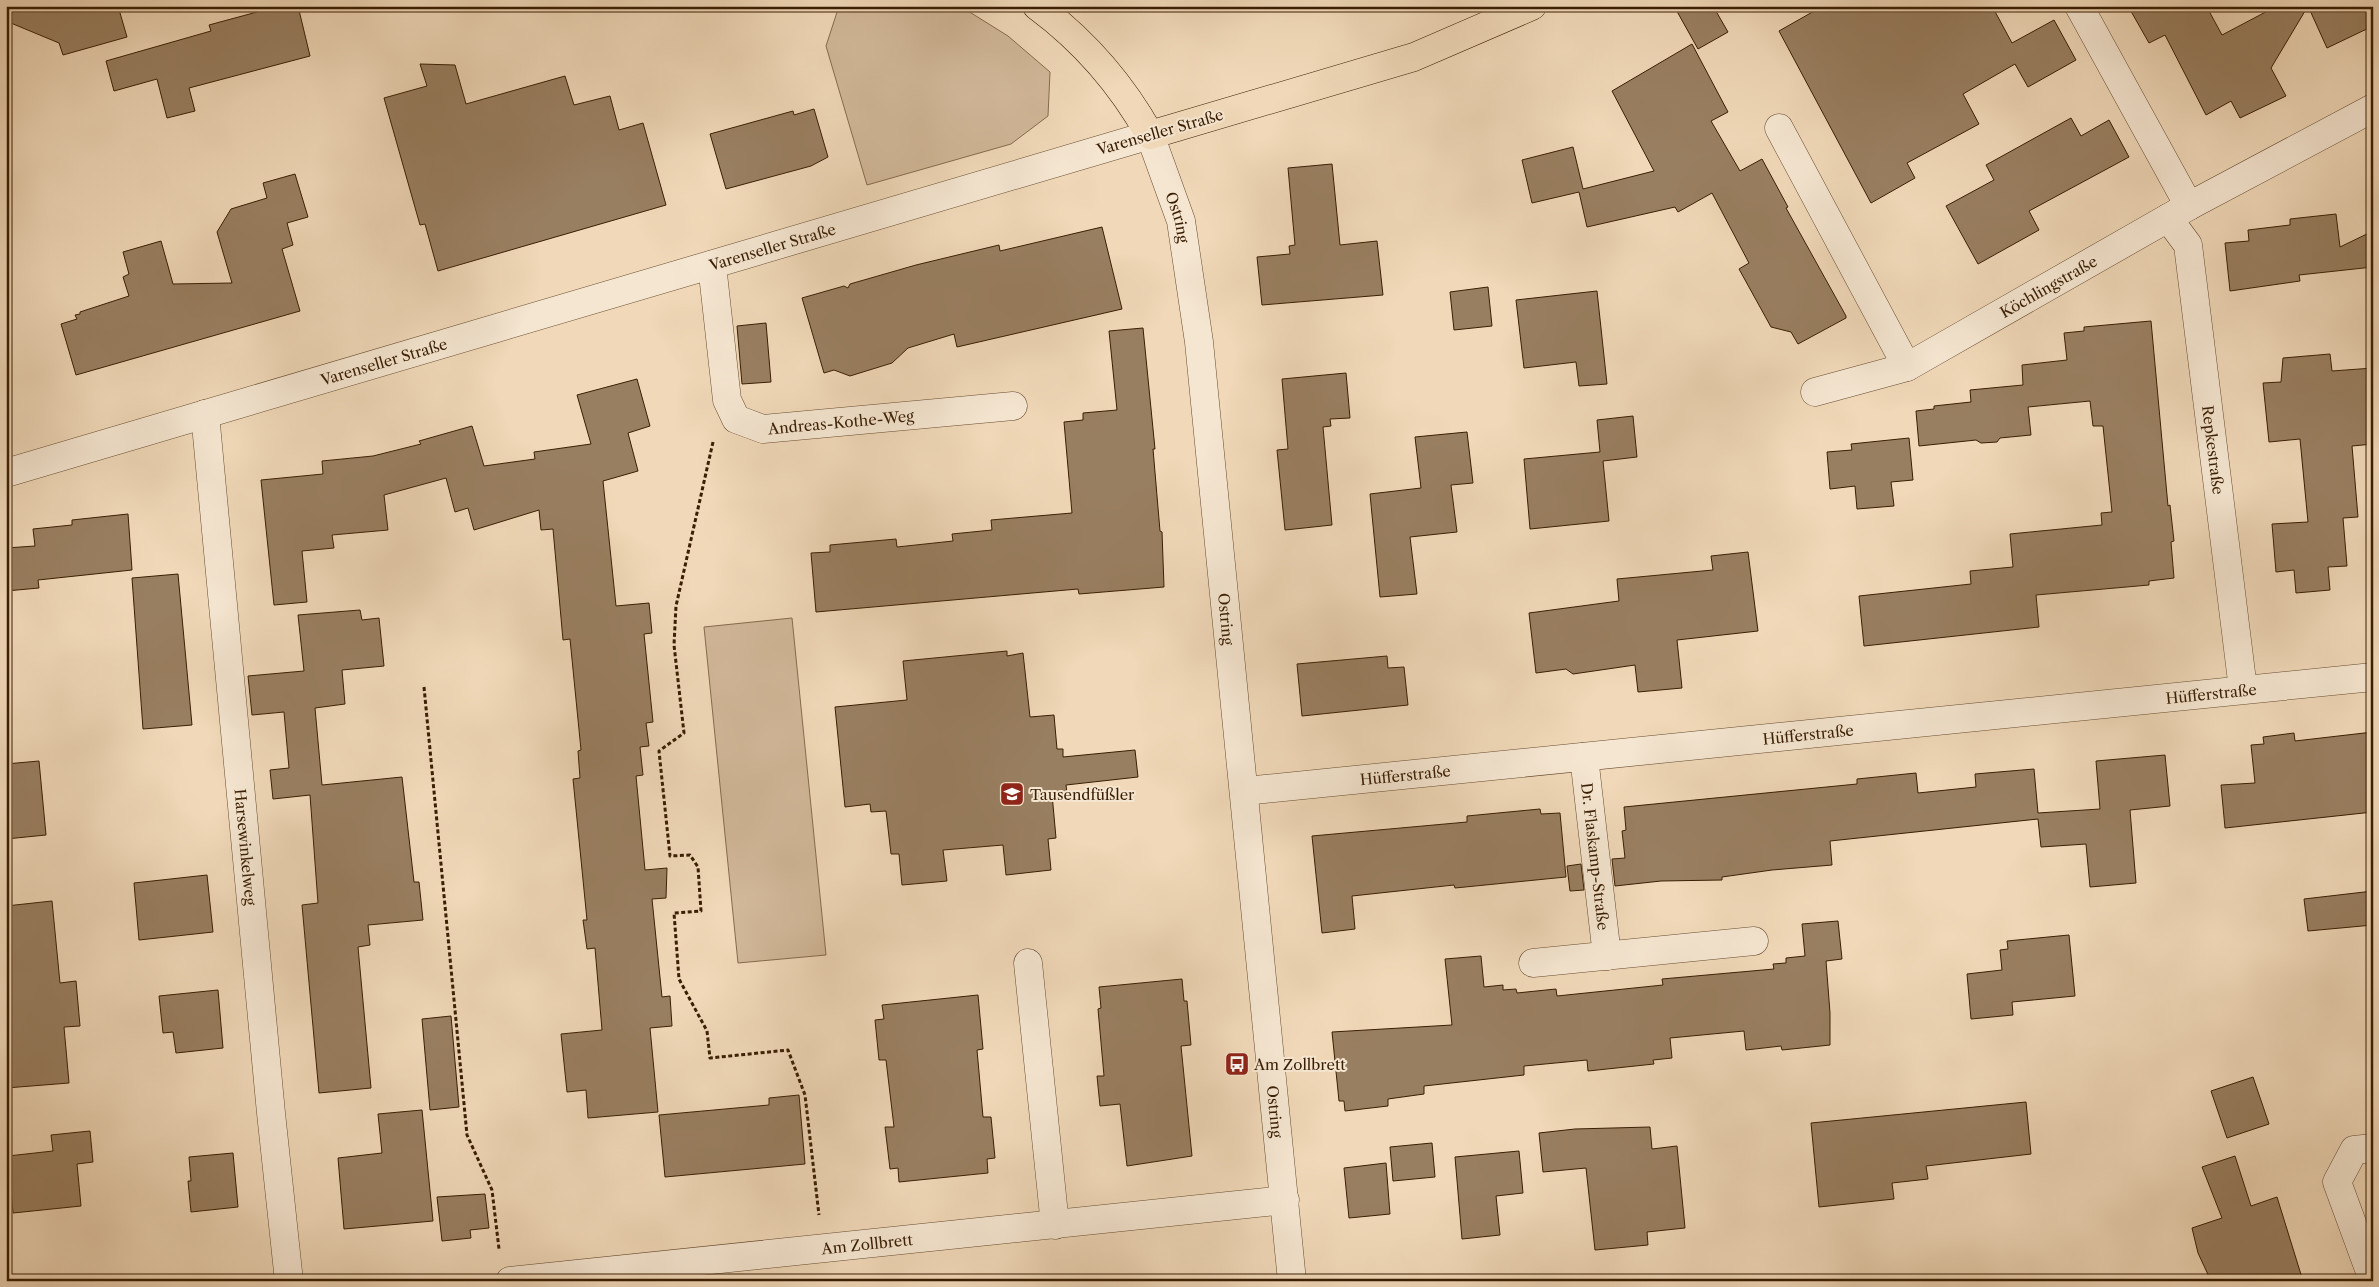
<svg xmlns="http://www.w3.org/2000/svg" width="2379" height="1287" viewBox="0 0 2379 1287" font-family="'Libre Caslon Text',serif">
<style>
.green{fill:#d1b899;stroke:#866b4e}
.building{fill:#997f61;stroke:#3a1e03}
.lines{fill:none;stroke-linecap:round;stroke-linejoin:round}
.minor-casing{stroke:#684c30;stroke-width:29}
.major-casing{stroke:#3a1e03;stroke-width:29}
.path{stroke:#3a1e03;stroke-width:3;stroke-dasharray:4 2.5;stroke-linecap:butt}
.minor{stroke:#f5e6d1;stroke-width:28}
.major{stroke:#f0d8b8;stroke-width:28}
.labels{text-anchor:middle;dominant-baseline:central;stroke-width:4;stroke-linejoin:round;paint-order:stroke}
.street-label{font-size:15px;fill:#3a1e03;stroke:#f5e6d1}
.poi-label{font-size:15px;fill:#3a1e03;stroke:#f5e6d1;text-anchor:start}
</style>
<rect width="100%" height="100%" fill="#f0d8b8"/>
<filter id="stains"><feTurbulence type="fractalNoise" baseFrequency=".004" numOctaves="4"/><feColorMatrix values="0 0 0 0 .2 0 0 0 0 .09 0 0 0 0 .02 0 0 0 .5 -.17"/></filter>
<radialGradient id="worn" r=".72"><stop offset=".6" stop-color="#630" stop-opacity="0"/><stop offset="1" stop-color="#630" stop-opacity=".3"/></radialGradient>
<!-- green -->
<g class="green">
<path d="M839,6H960L1008,36L1050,72L1048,116L1011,144L867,185L826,46Z"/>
<path d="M792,618L826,955L738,963L704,627Z"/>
</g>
<!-- building -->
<g class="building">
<path d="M6,6H118L127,37L63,55L59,43L6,21Z"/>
<path d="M256,6H298L310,56L189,88L195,111L167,118L157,79L114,91L106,61L211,31L209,25L257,12Z"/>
<path d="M1674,6H1713L1728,32L1698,49Z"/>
<path d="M1823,6H1992L2012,43L2054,20L2076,60L2028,87L2015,64L1963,94L1979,124L1907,163L1915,178L1871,203L1779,31Z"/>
<path d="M2128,6H2217L2209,11L2222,35L2277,6H2308L2271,68L2286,96L2240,118L2231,101L2206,115L2165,35L2149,43Z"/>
<path d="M2308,6H2373V26L2327,48Z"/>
<path d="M1692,44L1728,112L1711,121L1740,171L1762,159L1788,207L1786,208L1846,316V318L1798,344L1791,332L1771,327L1739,269L1749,263L1712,193L1678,212L1675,207L1587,227L1579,192L1532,203L1522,160L1573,147L1583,189L1654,171L1612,91Z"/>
<path d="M420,64L455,65L466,104L565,76L574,105L610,96L619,130L643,123L666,205L438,271L425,224L420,225L384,98L427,86Z"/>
<path d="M814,109L828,157L811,166L726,189L710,134L793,111L794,115Z"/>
<path d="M2071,118L2081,136L2109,120L2129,157L2029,211L2039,230L1978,264L1946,206L1994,180L1986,165Z"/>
<path d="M1332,164L1340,245L1377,241L1383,295L1262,305L1257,257L1290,254L1289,246L1295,245L1288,168Z"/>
<path d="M295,174L308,217L287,223L293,245L282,249L300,311L76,375L61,324L77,319L75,315L80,314V312L129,296L123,277L129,274L123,252L161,241L173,284L232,283L217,232L231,209L267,198L263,183Z"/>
<path d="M2336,214L2340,247L2373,231V267L2299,275L2300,281L2230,291L2225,243L2249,241L2248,230L2290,225V219Z"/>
<path d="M1102,227L1122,309L957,347L954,334L908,348L892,363L850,376L834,370L824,373L802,298L844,286L848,288L850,284L916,265L999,245L1000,251Z"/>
<path d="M1488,287L1492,326L1454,330L1450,292Z"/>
<path d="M1597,291L1607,384L1579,386L1576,362L1524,368L1516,300Z"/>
<path d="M2151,321L2168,506L2170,505L2174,541L2171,542L2174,578L2149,581V585L2036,595L2039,627L1864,646L1859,596L1971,584L1970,571L2013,567L2010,534L2102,525L2101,513L2112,512L2103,426H2093L2090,401L2028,407L2031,435L2000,438L1997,442L1981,443L1976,440L1919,446L1916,411L1934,409V406L1971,402L1970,390L2023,385L2022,365L2067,360L2064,333L2084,331V327Z"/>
<path d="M766,323L771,382L742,384L737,326Z"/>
<path d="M1143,328L1155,449H1153L1160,531L1162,532L1164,587L1079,594L1078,589L816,612L811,553L830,552V545L896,539L897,547L953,541L952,534L992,530L991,520L1072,513L1064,422L1083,420V413L1117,410L1109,331Z"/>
<path d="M2330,354L2332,371L2373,368V444L2352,446L2358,517L2343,518L2347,566L2328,567L2330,590L2296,593L2294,570L2276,572L2272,524L2308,522L2300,439L2269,442L2263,383L2281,382L2283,358Z"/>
<path d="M1346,373L1350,418L1330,419L1331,426L1323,427L1332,525L1285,530L1277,450L1288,449L1282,379Z"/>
<path d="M637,379L650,426L628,433L638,471L603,481L616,606L649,603L652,633L644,634L653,722L646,723L649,746L640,747L643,775L636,776L645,870L667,868L666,898L652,899L662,997L670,996L672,1026L650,1028L658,1112L588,1118L586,1090L567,1092L561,1034L602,1030L595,948L587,949L583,920H587L573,779L580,778L578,751L581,750L570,639L563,640L553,529L541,530L539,510L474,530L468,508L455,512L446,478L384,495L388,530L332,535L334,548L302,551L307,602L274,605L261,480L323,474L322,461L373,456L421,444L419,441L472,426L484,466L535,459L534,452L591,444L577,395Z"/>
<path d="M1633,416L1637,457L1603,461L1609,521L1530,529L1524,459L1600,452L1597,420Z"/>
<path d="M1467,432L1473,483L1451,485L1457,532L1410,537L1417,594L1380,597L1370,494L1421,488L1415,437Z"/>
<path d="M1909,438L1913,480L1891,482L1894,506L1857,509L1855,486L1830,489L1827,452L1852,450L1851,444Z"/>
<path d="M128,514L132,570L38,580L39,588L6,591V548L35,546L33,529L72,525V520Z"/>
<path d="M1748,552L1758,631L1677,640L1682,688L1638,692L1635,665L1573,674L1566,669L1536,673L1529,613L1619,601L1617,579L1713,570L1711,556Z"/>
<path d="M178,574L192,725L143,729L132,578Z"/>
<path d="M360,610L362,620L379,618L384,666L342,670L345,704L315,708L322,785L402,777L414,882H419L423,920L368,925L370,945L358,947L371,1088L319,1093L302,905L318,903L310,795L273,799L270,770L289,768L284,712L252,715L248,676L304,671L298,615Z"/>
<path d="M1007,651V656L1023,653L1030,717L1054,715L1057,749H1063V757L1135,750L1138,777L1066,785L1067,793L1052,794L1056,838L1048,839L1051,870L1006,875L1003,845L943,850L947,881L902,885L899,854H891L886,811L871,812L870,804L845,807L835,707L907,700L903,661Z"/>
<path d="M1387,656L1388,668L1404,667L1408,705L1302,716L1297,664Z"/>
<path d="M2373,732V812L2225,828L2221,785L2255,783L2251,745L2264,744L2263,737L2294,733L2295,741Z"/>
<path d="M2165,755L2170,806L2130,810L2136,883L2090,887L2086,844L2041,847L2038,819L1830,841L1832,865L1772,870L1722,877V880L1661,881L1615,886L1612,859L1625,858L1622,831L1626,830L1624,807L1857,784V779L1916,773L1918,793L1976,787L1975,774L2034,769L2038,813L2100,809L2096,761Z"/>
<path d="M39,761L46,835L6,839V764Z"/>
<path d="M1540,809L1541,814L1560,813L1566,877L1455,888L1454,885L1352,896L1355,929L1322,933L1312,836L1467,822V816Z"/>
<path d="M1581,864L1584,890L1570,891L1567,866Z"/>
<path d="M207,875L213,932L139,940L134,883Z"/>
<path d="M2373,891V925L2308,931L2304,899Z"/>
<path d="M52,901L60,983L76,981L80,1026L64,1027L69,1083L6,1088V906Z"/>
<path d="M1838,921L1842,959L1826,961L1830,1013V1045L1782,1050L1781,1046L1746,1050L1744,1031L1670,1038L1672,1058L1653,1060L1654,1064L1588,1071L1587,1060L1524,1066V1075L1424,1086V1094L1388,1099V1106L1345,1111L1344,1101H1339L1332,1032L1452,1025L1445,959L1481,956L1484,987L1503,985V990L1516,989L1517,993L1556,989L1557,996L1663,985L1662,979L1774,969L1773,964L1786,963V958L1805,956L1802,924Z"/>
<path d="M2069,935L2075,996L2012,1002L2013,1015L1971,1019L1967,974L2002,970L2000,950L2008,949L2007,941Z"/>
<path d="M1182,979L1184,1001H1187L1191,1045L1181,1046L1192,1156L1127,1166L1120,1104L1100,1106L1097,1076H1104L1098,1009L1101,1008L1099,987Z"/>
<path d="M218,990L223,1048L176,1053L173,1032L163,1033L159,996Z"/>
<path d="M978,995L983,1049L977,1050L983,1117H991L995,1158L987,1159L988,1173L899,1182L898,1168L890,1169L885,1127H894L886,1060H879L875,1020L884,1019L882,1005Z"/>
<path d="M451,1016L459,1107L430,1110L422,1019Z"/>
<path d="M2253,1077L2269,1124L2227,1138L2211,1091Z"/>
<path d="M799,1095L805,1164L665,1177L659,1115L769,1105V1098Z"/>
<path d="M2026,1102L2031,1154L1926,1166L1928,1179L1892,1183L1894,1199L1819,1207L1811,1123Z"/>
<path d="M422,1110L433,1221L344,1229L338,1158L382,1153L378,1114Z"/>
<path d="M1650,1127L1652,1149L1677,1146L1685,1228L1647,1232L1648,1245L1595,1250L1586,1168L1543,1172L1539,1133L1575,1129Z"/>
<path d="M90,1131L93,1162L77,1164L81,1206L13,1213L8,1156L53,1151L51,1135Z"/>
<path d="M1432,1143L1435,1177L1393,1181L1390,1147Z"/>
<path d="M1519,1151L1523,1193L1496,1196L1500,1235L1462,1239L1455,1157Z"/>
<path d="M233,1153L238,1207L191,1212L188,1181H191L189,1157Z"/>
<path d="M2235,1156L2251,1206L2277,1197L2303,1281H2211L2198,1253L2192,1228L2222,1218L2202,1167Z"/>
<path d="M1386,1163L1390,1214L1349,1218L1344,1168Z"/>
<path d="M485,1194L489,1228L470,1230L471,1238L442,1241L437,1197Z"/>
</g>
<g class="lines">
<defs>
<g id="minor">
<path d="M2079,6L2189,206"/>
<path d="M1779,128L1907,367"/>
<path id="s1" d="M2168,218L2188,245L2243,689"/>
<path id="s2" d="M712,265L727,400L736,419L763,429L1013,406"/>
<path id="s3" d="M1815,392L1907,367L2189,206L2373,108"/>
<path id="s4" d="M205,414L271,1113L289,1281"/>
<path id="s5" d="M6,473L1150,135L1181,221L1199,342L1292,1281"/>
<path id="s6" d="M1584,757L1607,956"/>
<path id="s7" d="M1245,791L2373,677"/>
<path d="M1028,963L1055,1225"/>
<path d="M1533,963L1754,941"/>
<path d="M2373,1148L2354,1150L2337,1182L2373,1280"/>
<path id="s8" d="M510,1281L1285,1200"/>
</g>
<path id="major" d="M1037,6C1083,40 1122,85 1150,135L1414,57L1532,6"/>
</defs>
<!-- minor casing -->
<use href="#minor" class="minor-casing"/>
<!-- major casing -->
<use href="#major" class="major-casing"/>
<!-- path -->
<g class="path">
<path d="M713,442L676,606L674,645L684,733L659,751L670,856L690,855L698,867L701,911L674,913L679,979L707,1031L710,1058L788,1050L805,1095L819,1215"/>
<path d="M424,687L467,1135L492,1190L499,1249"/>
</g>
<!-- minor -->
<use href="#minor" class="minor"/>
<!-- major -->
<use href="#major" class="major"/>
</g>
<!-- icons -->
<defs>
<symbol id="school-square" viewBox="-11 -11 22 22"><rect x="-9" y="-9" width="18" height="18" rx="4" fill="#8f2418" stroke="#f5e6d1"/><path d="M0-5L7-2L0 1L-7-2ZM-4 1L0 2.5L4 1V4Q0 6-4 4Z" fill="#fff"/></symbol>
<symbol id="bus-square" viewBox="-11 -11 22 22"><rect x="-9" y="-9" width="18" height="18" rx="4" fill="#8f2418" stroke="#f5e6d1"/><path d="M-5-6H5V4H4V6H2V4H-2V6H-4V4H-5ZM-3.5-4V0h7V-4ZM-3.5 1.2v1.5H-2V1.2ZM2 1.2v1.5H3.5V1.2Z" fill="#fff"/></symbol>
</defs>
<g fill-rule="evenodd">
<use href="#school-square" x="998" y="780" width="28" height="28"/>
<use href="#bus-square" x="1223" y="1050" width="28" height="28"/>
</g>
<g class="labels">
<!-- street labels -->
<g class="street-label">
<text transform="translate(1160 132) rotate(-16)">Varenseller Straße</text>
<text stroke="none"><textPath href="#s5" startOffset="1280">Ostring</textPath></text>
<text stroke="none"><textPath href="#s5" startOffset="799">Varenseller Straße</textPath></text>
<text stroke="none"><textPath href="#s3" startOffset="258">Köchlingstraße</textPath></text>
<text stroke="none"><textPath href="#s5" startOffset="394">Varenseller Straße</textPath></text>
<text stroke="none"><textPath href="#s2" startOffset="264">Andreas-Kothe-Weg</textPath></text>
<text stroke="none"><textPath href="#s1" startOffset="240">Repkestraße</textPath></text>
<text stroke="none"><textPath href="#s5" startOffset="1685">Ostring</textPath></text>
<text stroke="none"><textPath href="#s7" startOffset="971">Hüfferstraße</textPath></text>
<text stroke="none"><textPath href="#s7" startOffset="566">Hüfferstraße</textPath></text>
<text stroke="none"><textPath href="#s7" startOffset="161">Hüfferstraße</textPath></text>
<text stroke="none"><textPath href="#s4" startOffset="435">Harsewinkelweg</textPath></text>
<text stroke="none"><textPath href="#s6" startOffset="100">Dr. Flaskamp-Straße</textPath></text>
<text stroke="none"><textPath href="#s5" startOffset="2180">Ostring</textPath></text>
<text stroke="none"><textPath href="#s8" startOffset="359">Am Zollbrett</textPath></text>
</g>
<!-- poi labels -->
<g class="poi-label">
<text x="1030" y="794">Tausendfüßler</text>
<text x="1254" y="1064">Am Zollbrett</text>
</g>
</g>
<!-- margin -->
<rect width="2379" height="1287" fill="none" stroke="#f0d8b8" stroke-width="25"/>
<rect x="8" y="8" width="2364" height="1272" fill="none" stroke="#3a1e03" stroke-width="2.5"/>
<rect x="12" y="12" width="2354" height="1262" fill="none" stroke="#3a1e03"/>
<rect width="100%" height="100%" filter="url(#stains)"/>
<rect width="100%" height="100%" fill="url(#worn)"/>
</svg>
